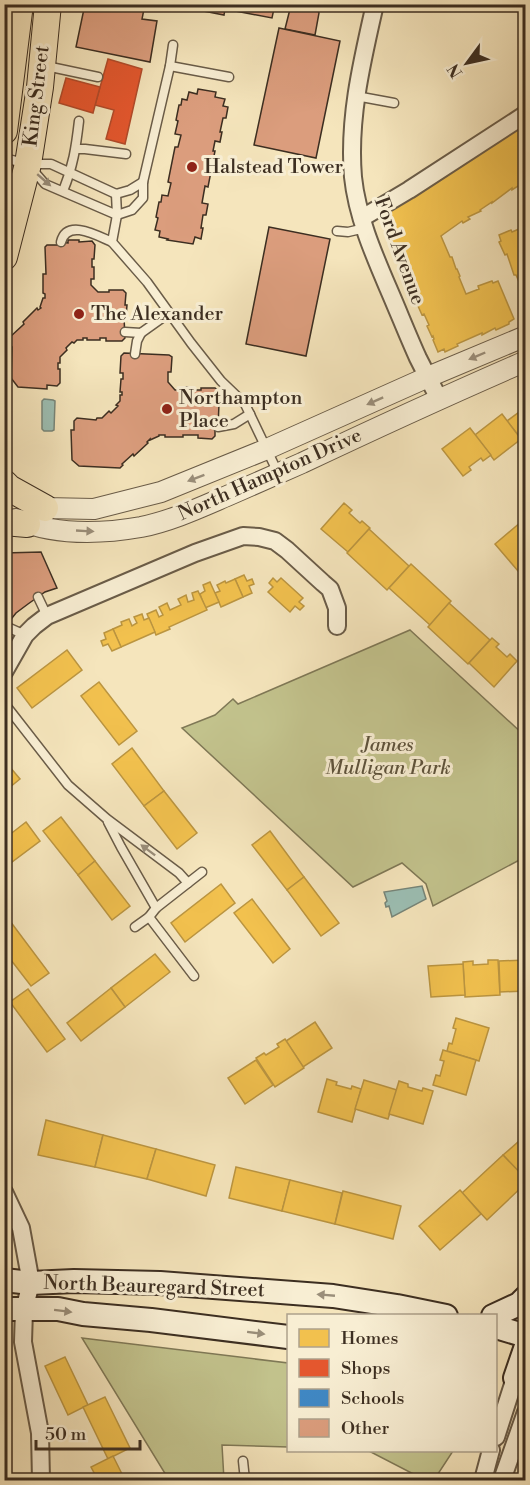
<svg xmlns="http://www.w3.org/2000/svg" width="530" height="1485" viewBox="0 0 530 1485" font-family="'Libre Bodoni',serif">
<style>
.green{fill:#c2c28c;stroke:#7f7856;stroke-width:1.5}
.water{fill:#9cbfb4;stroke:#768579;stroke-width:1.5}
.homes{fill:#f2c14e;stroke:#bb9540;stroke-width:1.5}
.shops{fill:#e4572e;stroke:#b24b2a;stroke-width:1.5}
.schools{fill:#3f88c5;stroke:#3e6d94;stroke-width:1.5}
.building{fill:#db9d7d;stroke:#3c2e21;stroke-width:1.5}
.lines{fill:none;stroke-linecap:round;stroke-linejoin:round}
.service-casing{stroke:#6a5c48;stroke-width:11}
.minor-casing{stroke:#6a5c48;stroke-width:20}
.tertiary-casing{stroke:#6a5c48;stroke-width:22}
.secondary-casing{stroke:#3c2e21;stroke-width:26}
.primary-casing{stroke:#3c2e21;stroke-width:28}
.service{stroke:#f8eed3;stroke-width:8}
.minor{stroke:#f8eed3;stroke-width:16}
.tertiary{stroke:#f8eed3;stroke-width:20}
.secondary{stroke:#f8eed3;stroke-width:22}
.primary{stroke:#f5e5bc;stroke-width:26}
.oneway{fill:#9a8e7a}
.poi-dot{fill:#8f2418;stroke:#f8eed3;stroke-width:2}
.labels{text-anchor:middle;dominant-baseline:central;stroke-width:6;stroke-linejoin:round;paint-order:stroke}
.street-label{font-size:20px;fill:#3c2e21;stroke:#f8eed3}
.poi-label{font-size:20px;fill:#3c2e21;stroke:#f8eed3;text-anchor:start}
.park-label{font-size:20px;font-style:italic;fill:#5e533c;stroke:#f8eed3}
</style>
<rect width="100%" height="100%" fill="#f5e5bc"/>
<filter id="stains"><feTurbulence type="fractalNoise" baseFrequency=".00333" numOctaves="4"/><feColorMatrix values="0 0 0 0 .2 0 0 0 0 .09 0 0 0 0 .02 0 0 0 .5 -.17"/></filter>
<radialGradient id="worn" r=".72"><stop offset=".6" stop-color="#630" stop-opacity="0"/><stop offset="1" stop-color="#630" stop-opacity=".3"/></radialGradient>
<!-- green -->
<g class="green">
<path d="M410,630L525,736V857L433,906L426,884L402,863L353,887L182,728L215,715L233,699L238,704Z"/>
<path d="M82,1338L288,1363V1447L222,1445L224,1480H169Z"/>
<path d="M360,1451H453L434,1480H425L369,1451Z"/>
</g>
<!-- water -->
<g class="water">
<path d="M44,399L53,400L55,401L54,430L52,431H44L42,429V401Z"/>
<path d="M422,886L426,899L392,917L389,906L386,907L385,903L387,901L384,892Z"/>
</g>
<!-- homes -->
<g class="homes">
<path d="M526,122V181L512,190V188L492,203V202L480,210L481,211L468,217L470,219L463,223L462,221L441,236L450,257H452L456,269H457L460,276L459,277L466,294L479,289L478,286L492,281L493,283L498,281L514,319L509,322V324L496,330L495,328L482,335V333L457,344L458,346L445,352L444,349L438,352L433,340L434,339L433,336L432,337L427,326L429,325L424,314L422,315L414,297H416L396,255L398,254L387,233L390,231L380,217L386,214L384,212L404,202V203L409,200L408,199L424,188L425,190L444,175L445,177L463,163L464,164L475,157L474,156Z"/>
<path d="M526,226V304L521,294L524,293L516,275H514L507,254L505,255L499,242L501,241L499,235L511,230L512,232Z"/>
<path d="M526,407V445L507,421Z"/>
<path d="M502,414L521,439L494,460L475,435Z"/>
<path d="M470,428L491,455L483,461L481,458L469,467L471,470L463,476L442,449Z"/>
<path d="M344,503L352,510L349,513L360,523L362,521L370,528L348,552L321,529Z"/>
<path d="M521,522L526,528V564L518,571L495,544Z"/>
<path d="M369,529L409,566L387,590L347,553Z"/>
<path d="M411,564L451,601L430,625L389,588Z"/>
<path d="M244,575L247,581L252,579L254,584L249,586L252,593L243,597L235,579Z"/>
<path d="M273,578L277,582L281,578L303,598L299,602L304,606L300,610L295,606L290,612L268,592L273,587L269,583Z"/>
<path d="M235,579L243,597L221,607L215,593L220,591L217,585L225,581L226,583Z"/>
<path d="M210,582L219,602L205,608L200,594L205,591L203,585Z"/>
<path d="M198,591L207,610L169,627L170,629L156,635L147,614L156,610L159,617L163,615L159,607L167,603L170,610L181,605L178,599L186,595L188,602L194,600L192,593Z"/>
<path d="M449,603L490,640L468,664L428,627Z"/>
<path d="M142,614L144,620L149,618L155,632L121,647L113,629L122,625L121,622L129,619L132,626L137,623L134,617Z"/>
<path d="M113,629L121,647L112,651L108,644L103,646L101,641L106,639L104,633Z"/>
<path d="M492,638L499,644L496,647L507,657L510,654L517,661L494,687L469,663Z"/>
<path d="M67,650L82,670L32,708L17,688Z"/>
<path d="M99,682L137,731L119,745L81,696Z"/>
<path d="M132,748L164,791L144,806L112,764Z"/>
<path d="M4,760L20,779L4,792Z"/>
<path d="M164,791L197,833L177,849L144,806Z"/>
<path d="M61,817L95,861L78,875L43,831Z"/>
<path d="M26,822L40,841L4,868V839Z"/>
<path d="M270,831L304,877L287,890L252,845Z"/>
<path d="M95,861L130,906L112,920L78,875Z"/>
<path d="M304,877L339,923L321,936L287,890Z"/>
<path d="M221,884L235,903L185,942L171,923Z"/>
<path d="M252,899L290,949L273,963L234,913Z"/>
<path d="M10,921L49,973L31,986L4,951V926Z"/>
<path d="M155,954L170,972L125,1007L111,988Z"/>
<path d="M488,960H498L500,995L465,997L463,962L473,961V965L488,964Z"/>
<path d="M526,960V991L500,992L499,961Z"/>
<path d="M463,964L465,995L431,997L428,966Z"/>
<path d="M111,988L125,1007L81,1041L67,1023Z"/>
<path d="M28,989L65,1039L47,1052L10,1002Z"/>
<path d="M456,1018L489,1028L479,1061L447,1051L449,1043L452,1044L456,1029L453,1028Z"/>
<path d="M315,1022L332,1048L303,1067L286,1041Z"/>
<path d="M285,1039L304,1068L275,1087L256,1058L264,1053L266,1055L279,1047L277,1044Z"/>
<path d="M443,1050L476,1060L466,1095L433,1085L436,1075L440,1076L444,1061L440,1060Z"/>
<path d="M256,1060L273,1085L245,1104L228,1078Z"/>
<path d="M327,1079L337,1082L336,1085L351,1089L352,1086L361,1089L352,1122L318,1112Z"/>
<path d="M364,1080L397,1090L388,1119L355,1109Z"/>
<path d="M399,1081L408,1084V1087L422,1091L423,1088L433,1091L423,1124L389,1114Z"/>
<path d="M46,1120L103,1135L95,1167L38,1155Z"/>
<path d="M103,1135L156,1149L147,1179L95,1167Z"/>
<path d="M526,1135V1178H525L503,1155Z"/>
<path d="M156,1149L215,1165L206,1196L147,1179Z"/>
<path d="M503,1155L526,1179V1183L487,1220L462,1193Z"/>
<path d="M236,1167L290,1180L282,1211L229,1198Z"/>
<path d="M290,1180L342,1193L335,1224L282,1211Z"/>
<path d="M460,1190L481,1214L440,1250L419,1226Z"/>
<path d="M343,1191L401,1206L393,1239L335,1224Z"/>
<path d="M65,1357L88,1405L68,1415L45,1366Z"/>
<path d="M4,1390H6L7,1447H4Z"/>
<path d="M105,1397L130,1448L108,1459L83,1407Z"/>
<path d="M113,1456L125,1480H98L91,1467Z"/>
</g>
<!-- shops -->
<g class="shops">
<path d="M108,59L142,69L125,144L106,139L114,110L95,105Z"/>
<path d="M66,78L100,87L93,113L59,103Z"/>
</g>
<!-- schools -->
<path class="schools" d="M374,1474V1480H321L320,1477Z"/>
<!-- building -->
<g class="building">
<path d="M85,4H145L142,19L157,21L150,62L76,47Z"/>
<path d="M205,4H275L272,18L225,9L224,15L203,11Z"/>
<path d="M275,4H314L319,13L315,35L285,29L290,9L275,6Z"/>
<path d="M279,28L340,41L316,158L254,145Z"/>
<path d="M198,89L216,92L215,97L225,99L223,106L228,107L226,118H223L220,132H222L220,142L215,141L213,151H215L208,187L205,186L202,203L208,204L206,215H203L201,228H203L201,239L195,237L193,244L167,240L168,239L159,237L160,231L155,230L158,218L156,217L159,202H161L162,195L168,196L171,183L168,182L175,147H178L181,135L175,134L178,121L176,120L179,105H181L182,99L187,100L189,92L197,94Z"/>
<path d="M269,227L330,239L306,356L246,344Z"/>
<path d="M68,240H79V242L92,241L95,245L94,259H92V267H94V279H91V285L98,292H109V290H123L126,293L125,305H127L126,317H124L125,338L122,341H106V338H100V340H87V338H83V340H77L74,343L72,342L66,348L67,350L60,357V363H58V369H60V383L57,386L47,385V389L18,387L11,378L12,347H10V337L24,324L23,322L37,308L38,310L41,308L40,307L43,298H45V294L43,293V274H46L45,247L47,245H57V242L68,243Z"/>
<path d="M124,353L169,355L172,357L171,372H168V382L175,390H181V387H193V390H201V388H215L219,391V395H217V404H219L218,427H215V436L212,439L198,438V435H183V437H165V435H159V436L150,440V439L147,442L148,443L134,456L133,454L122,464L123,465L120,468L79,466L72,460L71,430H74V421L77,418L96,420L97,418H102L109,411L111,413L118,406L116,405L120,401V395H122V392H120L121,379H123V373H120L121,356Z"/>
<path d="M41,552L57,588L45,592L28,604L16,613L4,628V553Z"/>
</g>
<g class="lines">
<defs>
<g id="service">
<path d="M46,66L98,77"/>
<path d="M170,66L229,77"/>
<path d="M356,96L394,103"/>
<path d="M76,149H85L126,154"/>
<path d="M4,158L28,164H51L116,194L130,190L143,182"/>
<path d="M32,169L45,184L117,215L132,210L143,198V182L170,66L173,45"/>
<path d="M63,191C73,167 76,147 79,121"/>
<path d="M116,194L117,215L112,242L147,282L191,343L221,381L245,404L278,473"/>
<path d="M337,231L348,232L365,228"/>
<path d="M61,242C67,218 98,236 112,242"/>
<path d="M125,332L141,333L169,313"/>
<path d="M135,354L137,341L141,333"/>
<path d="M218,427L234,424L250,414"/>
<path d="M38,597L47,616"/>
<path d="M5,626L25,635"/>
<path d="M4,703L68,785L107,819L179,873L188,883"/>
<path d="M108,822L121,847L156,908"/>
<path d="M149,917L194,976"/>
<path d="M135,927L149,917L156,908L202,872"/>
<path d="M243,1461L245,1480"/>
</g>
<g id="minor">
<path d="M375,4C362,61 348,119 353,177C357,216 374,255 389,290C399,313 408,336 418,358C425,372 432,385 439,399"/>
<path d="M362,218L409,190L526,114"/>
<path d="M4,672L25,635L34,626L47,616L195,553L243,536L259,537L275,541L287,550L323,583L330,589L337,608V626"/>
<path d="M4,1192L21,1228L31,1283L24,1310L23,1342L40,1433L41,1480"/>
<path d="M496,1437L515,1378"/>
<path d="M483,1480L491,1450"/>
<path d="M502,1480L526,1412"/>
</g>
<g id="tertiary">
<path d="M33,504L45,508L94,509L161,492L267,449L428,377L526,336"/>
<path d="M16,519C54,535 101,534 141,527C171,521 199,508 227,496C252,485 277,474 302,463C376,428 450,394 526,361"/>
</g>
<g id="secondary">
<path d="M4,1280L31,1283L74,1281L160,1283L333,1296L397,1306L446,1316"/>
<path d="M4,1309H58L83,1314L151,1320L288,1337"/>
<path d="M493,1316L519,1304L526,1297"/>
<path d="M496,1327L526,1336"/>
<path d="M515,1378L526,1346"/>
</g>
<g id="primary">
<path d="M4,131L20,4"/>
<path d="M4,257L28,164L40,87L48,4"/>
<path d="M4,483L9,488L45,508"/>
<path d="M4,522L27,524"/>
</g>
</defs>
<!-- service casing -->
<use href="#service" class="service-casing"/>
<!-- minor casing -->
<use href="#minor" class="minor-casing"/>
<!-- tertiary casing -->
<use href="#tertiary" class="tertiary-casing"/>
<!-- secondary casing -->
<use href="#secondary" class="secondary-casing"/>
<!-- primary casing -->
<use href="#primary" class="primary-casing"/>
<!-- service -->
<use href="#service" class="service"/>
<!-- minor -->
<use href="#minor" class="minor"/>
<!-- tertiary -->
<use href="#tertiary" class="tertiary"/>
<!-- secondary -->
<use href="#secondary" class="secondary"/>
<!-- primary -->
<use href="#primary" class="primary"/>
</g>
<!-- one-way arrows -->
<defs><path id="oneway-solid" d="M-6-.8H1V-3.2L6.5 0L1 3.2V.8H-6Z" transform="scale(1.5)"/></defs>
<g class="oneway">
<use href="#oneway-solid" transform="translate(44 180) rotate(41)"/>
<use href="#oneway-solid" transform="translate(477 356) rotate(157)"/>
<use href="#oneway-solid" transform="translate(375 401) rotate(156)"/>
<use href="#oneway-solid" transform="translate(196 478) rotate(159)"/>
<use href="#oneway-solid" transform="translate(85 531) rotate(3)"/>
<use href="#oneway-solid" transform="translate(148 850) rotate(-143)"/>
<use href="#oneway-solid" transform="translate(326 1295) rotate(-175)"/>
<use href="#oneway-solid" transform="translate(63 1311) rotate(7)"/>
<use href="#oneway-solid" transform="translate(256 1333) rotate(7)"/>
</g>
<!-- markers -->
<g class="poi-dot">
<circle cx="192" cy="167" r="6"/>
<circle cx="79" cy="314" r="6"/>
<circle cx="167" cy="409" r="6"/>
</g>
<g class="labels">
<!-- street labels -->
<g class="street-label">
<text transform="translate(37 96) rotate(-83)">King Street</text>
<text transform="translate(399 251) rotate(70)">Ford Avenue</text>
<text transform="translate(270 475) rotate(-24)">North Hampton Drive</text>
<text transform="translate(154 1287) rotate(2)">North Beauregard Street</text>
</g>
<!-- poi labels -->
<g class="poi-label">
<text x="204" y="167">Halstead Tower</text>
<text x="91" y="314">The Alexander</text>
<text x="179" y="398">Northampton<tspan x="179" dy="23">Place</tspan></text>
</g>
<!-- park labels -->
<g class="park-label">
<text x="388" y="745">James<tspan x="388" dy="23">Mulligan Park</tspan></text>
</g>
</g>
<!-- margin -->
<rect width="530" height="1485" fill="none" stroke="#f5e5bc" stroke-width="24"/>
<rect x="6" y="6" width="518" height="1473" fill="none" stroke="#3c2e21" stroke-width="3"/>
<rect x="12" y="12" width="506" height="1461" fill="none" stroke="#3c2e21" stroke-width="1.5"/>
<!-- legend -->
<rect x="287" y="1314" width="210" height="138" fill="#f8eed3" stroke="#ada18c" stroke-width="1.5"/>
<rect x="299" y="1329" width="30" height="18" fill="#f2c14e" stroke="#ada18c" stroke-width="1.5"/>
<text x="341" y="1344" font-size="18" fill="#3c2e21">Homes</text>
<rect x="299" y="1359" width="30" height="18" fill="#e4572e" stroke="#ada18c" stroke-width="1.5"/>
<text x="341" y="1374" font-size="18" fill="#3c2e21">Shops</text>
<rect x="299" y="1389" width="30" height="18" fill="#3f88c5" stroke="#ada18c" stroke-width="1.5"/>
<text x="341" y="1404" font-size="18" fill="#3c2e21">Schools</text>
<rect x="299" y="1419" width="30" height="18" fill="#db9d7d" stroke="#ada18c" stroke-width="1.5"/>
<text x="341" y="1434" font-size="18" fill="#3c2e21">Other</text>
<!-- north arrow -->
<g transform="translate(467 63) rotate(237)" stroke="#f8eed3" stroke-width="4.5" paint-order="stroke">
<path d="M0-4.5L10 22L0 15L-10 22Z" fill="#3c2e21"/>
<text y="-9" font-size="16" font-weight="bold" text-anchor="middle" fill="#3c2e21">N</text>
</g>
<!-- scale -->
<path d="M36 1440v9h104v-9" fill="none" stroke="#3c2e21" stroke-width="3"/>
<text x="45" y="1440" font-size="18" fill="#3c2e21" stroke="#f8eed3" stroke-width="4.5" paint-order="stroke">50 m</text>
<rect width="100%" height="100%" filter="url(#stains)"/>
<rect width="100%" height="100%" fill="url(#worn)"/>
</svg>
